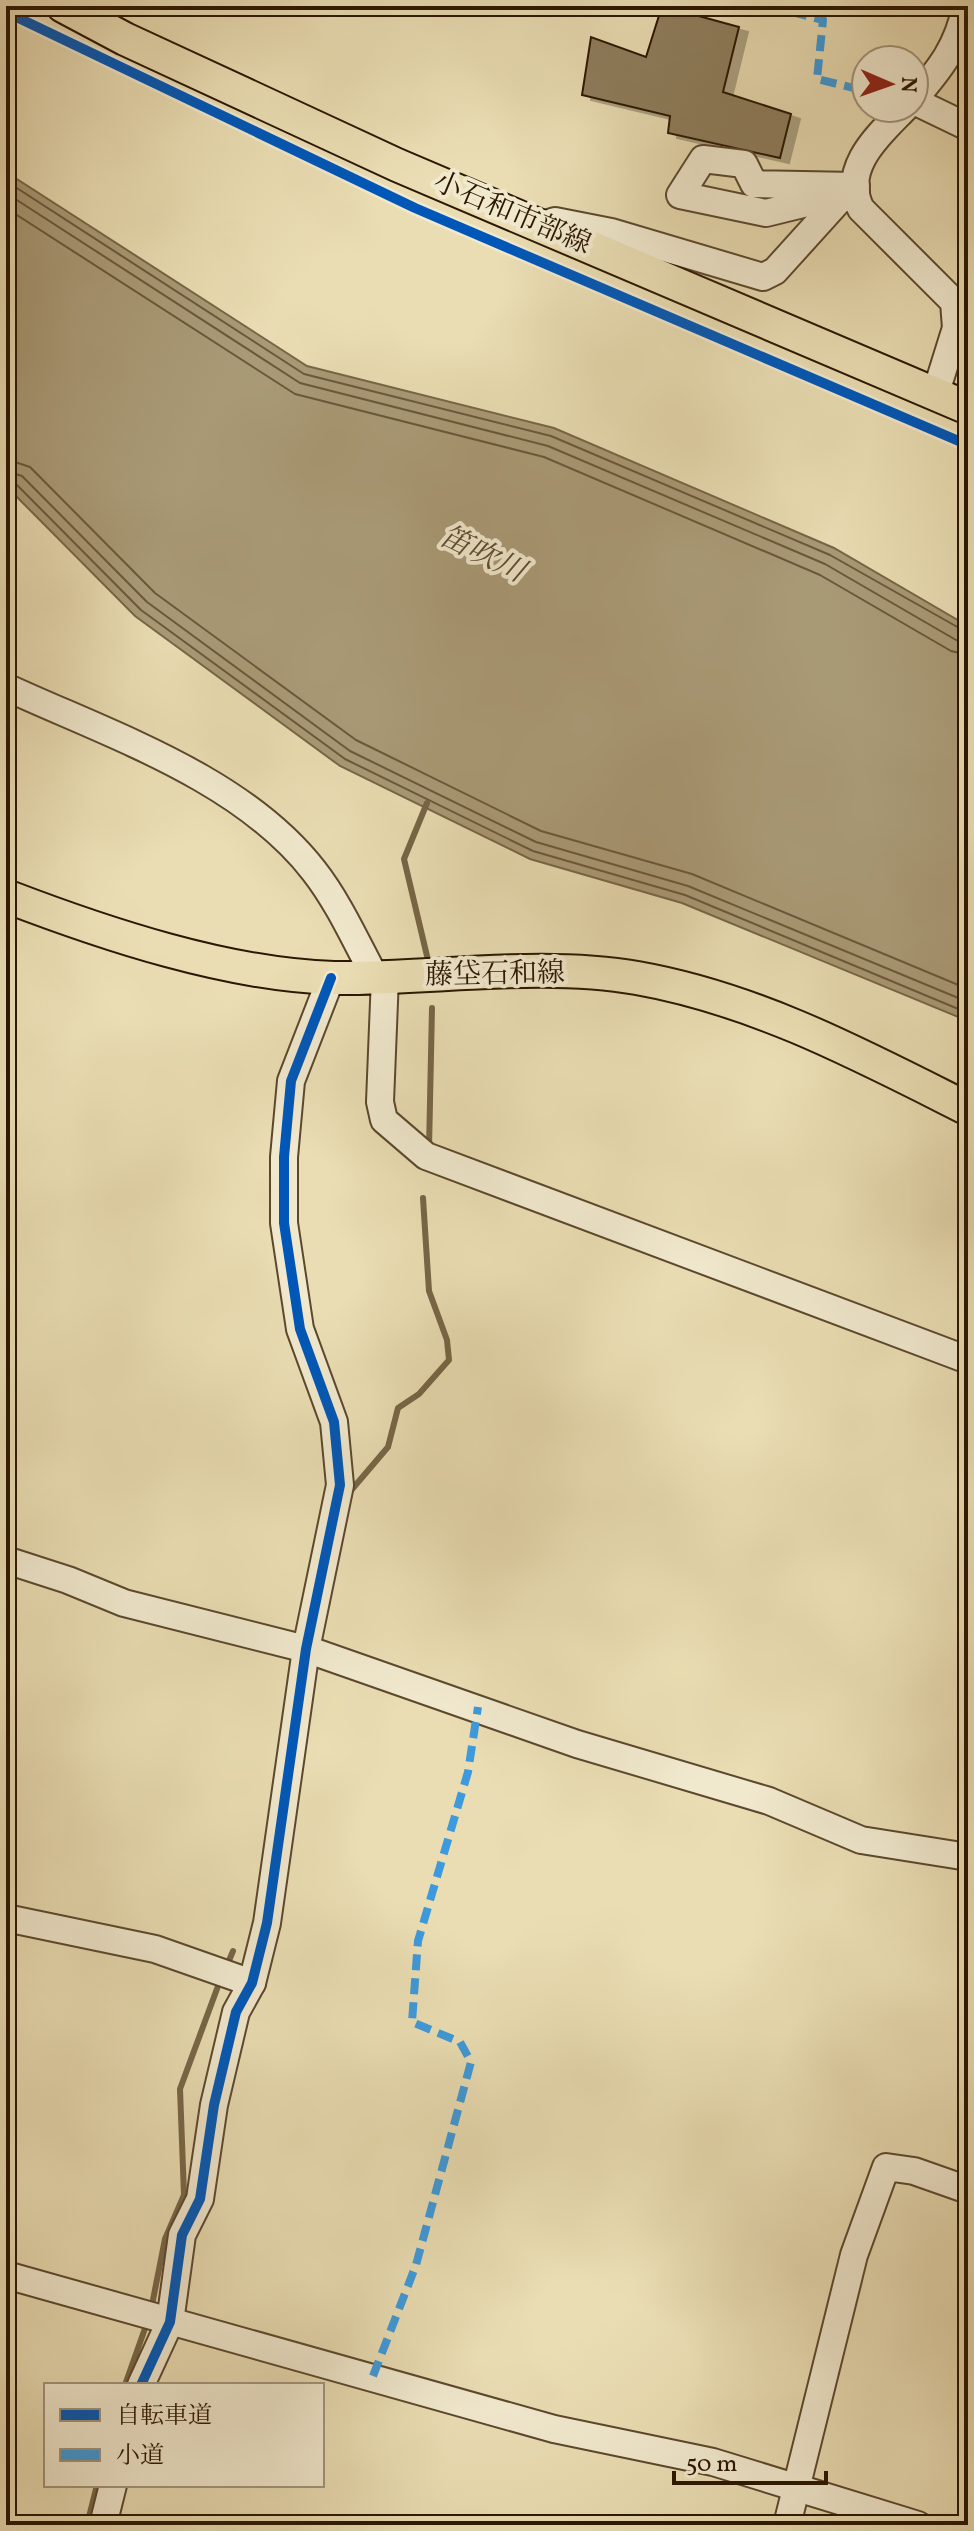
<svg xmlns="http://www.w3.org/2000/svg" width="974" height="2531" viewBox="0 0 974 2531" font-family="Vollkorn,'Noto Serif JP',serif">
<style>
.water{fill:#a99a76;stroke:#776647;stroke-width:2}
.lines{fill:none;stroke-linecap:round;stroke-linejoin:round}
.shore{stroke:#6a583b;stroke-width:2}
.stream{stroke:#776647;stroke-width:6}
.building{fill:#8e7e5d;stroke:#2b1700;stroke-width:2;filter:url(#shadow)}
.minor-casing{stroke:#5b482d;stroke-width:30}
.major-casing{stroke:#2b1700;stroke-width:36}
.minor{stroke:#f1e9ce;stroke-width:26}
.major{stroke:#eaddb3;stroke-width:32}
.quiet{stroke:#3d9adc;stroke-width:8;stroke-dasharray:16 8;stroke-linecap:butt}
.cycleway-casing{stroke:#f1e9ce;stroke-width:15}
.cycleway{stroke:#0057b8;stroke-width:10}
.labels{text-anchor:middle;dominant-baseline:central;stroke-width:8;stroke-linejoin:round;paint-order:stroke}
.street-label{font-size:28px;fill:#2b1700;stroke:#f1e9ce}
.water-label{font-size:30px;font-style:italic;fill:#5d4b2f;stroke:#f1e9ce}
</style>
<defs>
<filter id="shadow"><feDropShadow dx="9" dy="5" stdDeviation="0" flood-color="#0004"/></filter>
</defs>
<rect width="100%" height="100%" fill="#eaddb3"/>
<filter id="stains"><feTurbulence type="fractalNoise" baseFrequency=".0025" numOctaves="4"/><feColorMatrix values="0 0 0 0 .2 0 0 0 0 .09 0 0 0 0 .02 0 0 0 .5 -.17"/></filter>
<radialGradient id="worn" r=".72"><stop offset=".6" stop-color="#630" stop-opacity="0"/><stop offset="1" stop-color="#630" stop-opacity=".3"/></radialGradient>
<!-- water -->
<path class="water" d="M6,172L307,366L554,428L834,548L968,626V1021L682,903L530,859L340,766L135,616L6,486Z"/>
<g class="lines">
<!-- shore -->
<g class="shore">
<path d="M6,181L304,374L551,436L830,555L968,633"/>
<path d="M6,193L300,383L548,446L825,564L956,640L968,643"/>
<path d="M6,208L295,394L544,457L820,575L951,651L968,655"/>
<path d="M6,459L30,467L155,593L356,740L541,831L692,874L968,989"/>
<path d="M6,471L22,476L147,602L350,751L536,842L688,886L968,1002"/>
<path d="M6,481L15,483L141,610L345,759L533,851L685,895L968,1013"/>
</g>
<!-- stream -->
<g class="stream">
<path d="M427,803L404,859L427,956"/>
<path d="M429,1149L432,1008"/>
<path d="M348,1494L388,1447L398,1408L419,1394L449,1360L447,1340L429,1291L423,1198"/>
<path d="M226,1968L233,1951"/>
<path d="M151,2310L165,2239L184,2195L180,2089L221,1978"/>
<path d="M125,2385L148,2320"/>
<path d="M87,2525L97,2485"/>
</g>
</g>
<!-- building -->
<path class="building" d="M662,6L739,27L723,92L791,114L780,158L668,133L670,116L582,95L591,37L646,57Z"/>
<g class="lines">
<defs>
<g id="minor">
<path d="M914,99C941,68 958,46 966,6"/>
<path d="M914,101L968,127"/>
<path d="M905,108C879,135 840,168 861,209L954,302L956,328L936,392"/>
<path d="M856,191L766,213L680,195L703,159L744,164L754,184L856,186"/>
<path d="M549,223L555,221L611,232L763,277L775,271L841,198H848"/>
<path d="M6,687C110,735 242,778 314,871C339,903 356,942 375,977"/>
<path d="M385,977L380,1102L384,1120L426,1156L968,1360"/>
<path d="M6,1560L68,1580L124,1603L306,1649L577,1744L769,1801L861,1840L968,1857"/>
<path d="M6,1918L155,1949L252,1983"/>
<path d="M6,2275L554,2429L713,2462L918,2525"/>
<path d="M141,2385L170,2322L182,2235L200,2199L214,2105L236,2012L252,1983L267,1923L306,1649L340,1485L334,1422L300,1329L284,1223V1157L291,1081L331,978"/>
<path d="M103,2525L113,2485"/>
<path d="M787,2525L854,2255L886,2167L914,2171L968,2190"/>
</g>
<g id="major">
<path d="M63,6L125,39L397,165L968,408"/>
<path d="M6,896C105,934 228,975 334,978C431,979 543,961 637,978C756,999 861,1055 968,1109"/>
</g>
</defs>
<!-- minor casing -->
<use href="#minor" class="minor-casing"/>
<!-- major casing -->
<use href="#major" class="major-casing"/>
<!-- minor -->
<use href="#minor" class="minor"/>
<!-- major -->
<use href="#major" class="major"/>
<!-- quiet -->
<g class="quiet">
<path d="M768,6L823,20L817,79L866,91"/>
<path d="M373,2376L416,2265L471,2062L460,2042L412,2022L418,1941L468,1772L478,1707"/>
</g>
<defs>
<g id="cycleway">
<path d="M6,12L415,208L968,445"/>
<path d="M141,2385L170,2322L182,2235L200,2199L214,2105L236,2012L252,1983L267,1923L306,1649L340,1485L334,1422L300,1329L284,1223V1157L291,1081L331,978"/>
</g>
</defs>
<!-- cycleway casing -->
<use href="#cycleway" class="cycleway-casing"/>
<!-- cycleway -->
<use href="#cycleway" class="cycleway"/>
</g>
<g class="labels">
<!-- street labels -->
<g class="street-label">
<text transform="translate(512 214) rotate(23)">小石和市部線</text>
<text transform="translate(495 975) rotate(-1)">藤垈石和線</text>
</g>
<!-- water labels -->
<g class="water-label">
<text transform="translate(482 555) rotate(26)">笛吹川</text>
</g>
</g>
<!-- margin -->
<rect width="974" height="2531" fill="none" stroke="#eaddb3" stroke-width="32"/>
<rect x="8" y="8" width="958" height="2515" fill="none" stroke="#2b1700" stroke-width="4"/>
<rect x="16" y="16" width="942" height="2499" fill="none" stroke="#2b1700" stroke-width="2"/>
<!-- legend -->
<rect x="44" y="2383" width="280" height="104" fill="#f1e9ce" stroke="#a2957c" stroke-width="2"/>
<rect x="60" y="2409" width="40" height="12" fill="#0057b8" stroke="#a2957c" stroke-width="2"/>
<text x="116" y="2423" font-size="24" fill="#2b1700">自転車道</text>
<rect x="60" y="2449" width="40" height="12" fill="#3d9adc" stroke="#a2957c" stroke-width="2"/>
<text x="116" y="2463" font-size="24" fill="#2b1700">小道</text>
<!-- north arrow -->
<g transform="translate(890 84) rotate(92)"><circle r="38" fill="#f1e9ce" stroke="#a2957c" stroke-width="2"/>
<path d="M0-6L14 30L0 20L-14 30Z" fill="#8f2418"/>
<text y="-12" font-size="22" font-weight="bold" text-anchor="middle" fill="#2b1700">N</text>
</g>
<!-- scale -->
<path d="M674 2471v12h152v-12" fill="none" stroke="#2b1700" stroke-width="4"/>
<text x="686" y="2471" font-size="24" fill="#2b1700" stroke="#f1e9ce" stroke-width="6" paint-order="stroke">50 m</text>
<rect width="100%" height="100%" filter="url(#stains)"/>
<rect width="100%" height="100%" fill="url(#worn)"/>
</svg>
